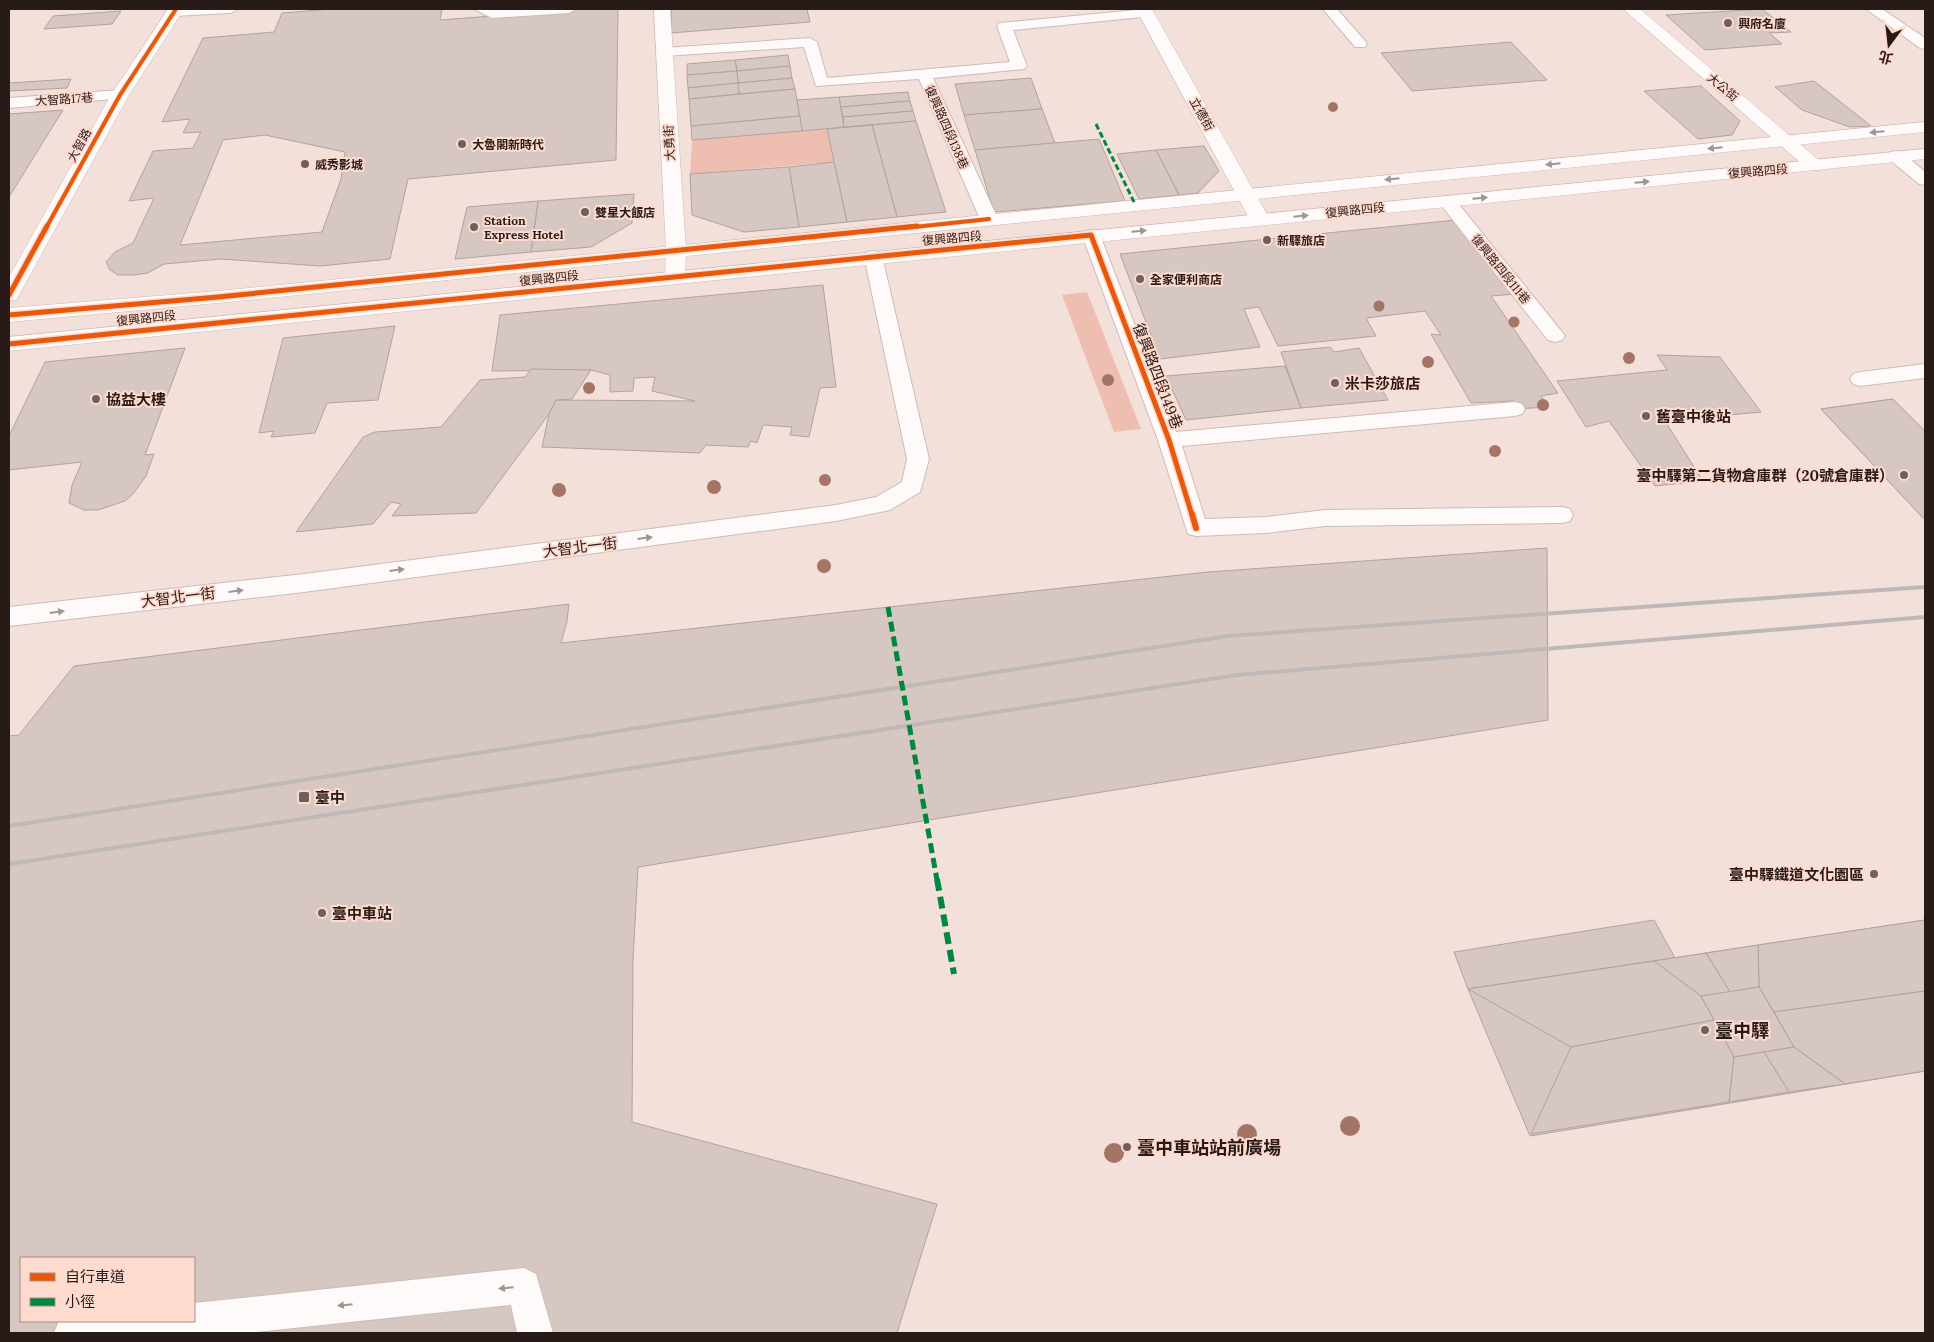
<svg xmlns="http://www.w3.org/2000/svg" width="1934" height="1342" viewBox="0 0 1934 1342" font-family="Lora,'Noto Sans TC',serif">
<style>
.green{fill:#eebeb0}
.building{fill:#d7c7c3;stroke:#b1a29e;fill-rule:evenodd}
.lines{fill:none;stroke-linecap:round;stroke-linejoin:round}
.lane-casing{stroke:#cbbcb7;stroke-width:2}
.street-casing{stroke:#cbbcb7;stroke-width:1}
.secondary-casing{stroke:#cbbcb7;stroke-width:1}
.lane{fill:#fdfaf9;fill-rule:evenodd}
.street{fill:#fdfaf9;fill-rule:evenodd}
.secondary{fill:#fdfaf9;fill-rule:evenodd}
.rail{stroke:#beb9b8;stroke-width:4}
.quiet-far2{stroke:#00873e;stroke-width:3;stroke-dasharray:6 3;stroke-linecap:butt}
.quiet-far1{stroke:#00873e;stroke-width:5;stroke-dasharray:10 5;stroke-linecap:butt}
.quiet{stroke:#00873e;stroke-width:6;stroke-dasharray:12 6;stroke-linecap:butt}
.cycleway-far2-casing{stroke:#fedacf;stroke-width:5.5}
.cycleway-far1-casing{stroke:#fedacf;stroke-width:8}
.cycleway-casing{stroke:#fedacf;stroke-width:9}
.cycleway-far2{stroke:#e8590c;stroke-width:4}
.cycleway-far1{stroke:#e8590c;stroke-width:5}
.cycleway{stroke:#e8590c;stroke-width:6}
.tree{fill:#a47465}
.oneway{fill:#9d9693}
.poi-dot{fill:#6f605b;stroke:#fedacf;stroke-width:2}
.labels{text-anchor:middle;dominant-baseline:central;stroke-width:4;stroke-linejoin:round;paint-order:stroke}
.far-poi-label{font-size:12px;font-weight:bold;fill:#281b17;stroke:#fedacf;text-anchor:start}
.far-street-label{font-size:12px;fill:#281b17;stroke:#fedacf}
.street-label{font-size:15px;fill:#281b17;stroke:#fedacf}
.poi-label{font-size:15px;font-weight:bold;fill:#281b17;stroke:#fedacf;text-anchor:start}
.near-poi-label{font-size:18px;font-weight:bold;fill:#281b17;stroke:#fedacf;text-anchor:start}
</style>
<rect width="100%" height="100%" fill="#f4e0da"/>
<!-- green -->
<g class="green">
<path d="M827,129L834,162L690,174L692,140Z"/>
<path d="M1087,292L1141,429L1114,432L1062,295Z"/>
</g>
<!-- building -->
<g class="building">
<path d="M333,9H442L440,20L583,9H618L616,160L408,179L390,259L320,266L221,259L164,264L148,273L133,275H118L110,270L106,262L115,252L133,243L154,198L129,201L153,151L193,148L201,132L183,133L190,119L162,122L203,38L274,32L282,13ZM265,135L345,152L341,179L322,232L180,245L223,140Z"/>
<path d="M671,9H807L810,22L671,33Z"/>
<path d="M1762,9L1791,32L1769,33L1782,44L1705,50L1666,15Z"/>
<path d="M121,11L112,24L44,29L53,16Z"/>
<path d="M1511,42L1547,80L1412,91L1381,53Z"/>
<path d="M788,55L790,66L737,71L735,60Z"/>
<path d="M735,60L737,71L687,75V64Z"/>
<path d="M790,66L792,78L738,83L737,71Z"/>
<path d="M737,71L738,83L688,88L687,75Z"/>
<path d="M792,78L795,89L739,94L738,83Z"/>
<path d="M1031,78L1042,109L964,115L955,84Z"/>
<path d="M71,79L67,88L9,91V83Z"/>
<path d="M1814,81L1871,126L1850,127L1802,110L1775,87Z"/>
<path d="M738,83L739,94L689,99L688,88Z"/>
<path d="M1701,86L1740,121L1732,135L1698,139L1644,91Z"/>
<path d="M795,89L800,116L691,126L689,99Z"/>
<path d="M908,92L910,101L841,107L839,97Z"/>
<path d="M839,97L844,127L802,131L797,100Z"/>
<path d="M910,101L913,111L843,117L841,107Z"/>
<path d="M1042,109L1055,143L975,150L964,115Z"/>
<path d="M63,110L9,197V114Z"/>
<path d="M913,111L916,121L844,127L843,117Z"/>
<path d="M800,116L802,131L692,140L691,126Z"/>
<path d="M916,121L946,212L897,217L872,125Z"/>
<path d="M872,125L897,217L847,222L827,129Z"/>
<path d="M1099,139L1125,201L994,212L975,150Z"/>
<path d="M1204,146L1219,171L1198,193L1179,195L1156,150Z"/>
<path d="M1156,150L1179,195L1139,199L1117,154Z"/>
<path d="M834,162L847,222L799,227L789,167Z"/>
<path d="M789,167L799,227L744,232L692,215L690,174Z"/>
<path d="M634,194L632,223L591,247L531,252L538,201Z"/>
<path d="M538,201L531,252L455,259L467,207Z"/>
<path d="M1456,220L1516,294L1491,296L1558,393L1541,396L1549,407L1515,409L1513,401L1471,403L1431,334L1441,335L1425,311L1366,318L1376,336L1278,346L1259,307L1244,309L1260,347L1160,359L1120,254Z"/>
<path d="M823,285L836,387L820,388L809,437L790,435L792,427L763,425L757,443L751,441L748,447L706,445L700,453L542,447L549,414L556,400L695,401L652,391L655,377L634,378L633,391L610,392V375L591,370L492,371L500,315Z"/>
<path d="M395,326L378,400L327,403L315,433L271,437L274,431L259,433L283,338Z"/>
<path d="M1330,347L1334,352L1359,348L1388,400L1301,408L1281,352Z"/>
<path d="M185,348L145,455L154,454L146,476L133,494L125,501L98,510H84L69,503L72,485L82,462L9,470V436L45,362Z"/>
<path d="M1657,355L1720,357L1761,412L1665,421L1703,481L1655,486L1609,421L1586,427L1557,381L1667,370Z"/>
<path d="M1285,366L1301,408L1186,420L1166,376Z"/>
<path d="M531,369L591,370L572,399L556,400L549,414L476,513L392,516L401,504L391,502L373,524L296,532L363,437L375,432L441,427L480,380L525,377Z"/>
<path d="M1893,399L1925,431V520L1821,409Z"/>
<path d="M1893,399L1925,431V520L1821,409Z"/>
<path d="M1547,548L1548,720L638,867L633,960L632,1122L937,1204L897,1333H9V736L19,735L74,666L569,604L567,621L561,643L1208,572ZM21,1258H194V1321H21Z"/>
<path d="M1654,920L1675,958L1468,989L1454,952Z"/>
<path d="M1925,920V1071L1530,1136L1468,989Z"/>
<path d="M1925,920V991L1774,1012L1759,987L1758,945Z"/>
<path d="M1758,945L1759,987L1730,992L1706,953Z"/>
<path d="M1706,953L1730,992L1701,996L1654,961Z"/>
<path d="M1654,961L1701,996L1714,1020L1571,1047L1468,989Z"/>
<path d="M1759,987L1794,1047L1734,1057L1701,996Z"/>
<path d="M1925,991V1071L1845,1084L1794,1047L1774,1012Z"/>
<path d="M1714,1020L1734,1057L1729,1102L1531,1134L1571,1047Z"/>
<path d="M1794,1047L1845,1084L1789,1092L1764,1052Z"/>
<path d="M1764,1052L1789,1092L1729,1102L1734,1057Z"/>
</g>
<g class="lines">
<defs>
<g id="lane">
<path d="M170,9H238L231,13L174,16L167,12Z"/>
<path d="M474,9H576L569,13L492,18Z"/>
<path d="M1147,9L1152,10L1154,13L1152,16L1013,30L1027,66L1024,69L933,78L998,219L995,223H983L980,219L919,79L816,86L804,47L664,56L657,52L664,48L810,38L817,42L827,78L1010,62L997,26L999,23Z"/>
<path d="M1323,9H1337L1365,41L1367,44L1365,47H1355Z"/>
<path d="M1866,9H1882L1925,38V49L1920,48Z"/>
<path d="M120,90L125,92L128,95L125,98L9,108V98Z"/>
<path d="M1896,151L1902,152L1925,172V185L1919,184L1890,160L1888,156L1890,152Z"/>
<path d="M1447,196L1453,197L1562,332L1565,336L1562,340L1555,342L1548,340L1441,205L1438,201L1441,197Z"/>
<path d="M1091,230L1097,231L1100,235L1176,432L1515,402L1522,404L1525,409L1522,414L1515,416L1182,446L1205,519L1266,517L1325,510L1562,507L1570,509L1573,515L1570,521L1562,523L1325,526L1266,533L1196,536L1188,534L1158,440L1082,235L1085,231Z"/>
<path d="M873,251L879,252L882,256L929,459L920,492L890,510L836,521L304,592L9,626V607L304,574L836,505L876,497L902,482L907,459L864,256L867,252Z"/>
<path d="M1925,364V378L1860,386L1853,384L1850,379L1853,374L1860,372Z"/>
<path d="M524,1268L536,1274L553,1333H517L511,1305L246,1333H54L59,1321H194V1303Z"/>
</g>
<g id="street">
<path d="M654,9H670L686,250L685,277L682,281L675,283L668,281L665,277L666,250Z"/>
<path d="M1136,9H1152L1270,220L1267,224H1253L1250,220Z"/>
<path d="M1623,9H1640L1821,162L1824,166L1821,170H1809Z"/>
</g>
<g id="secondary">
<path d="M168,9H184L129,95L19,295L16,300L9,301V277L111,95Z"/>
<path d="M1925,122V132L218,303L9,322V308L218,291Z"/>
<path d="M1925,149V159L9,351V337Z"/>
</g>
</defs>
<!-- lane casing -->
<use href="#lane" class="lane-casing"/>
<!-- street casing -->
<use href="#street" class="street-casing"/>
<!-- secondary casing -->
<use href="#secondary" class="secondary-casing"/>
<!-- lane -->
<use href="#lane" class="lane"/>
<!-- street -->
<use href="#street" class="street"/>
<!-- secondary -->
<use href="#secondary" class="secondary"/>
<!-- rail -->
<g class="rail">
<path d="M9,826L1228,636L1925,587"/>
<path d="M9,864L1237,675L1925,617"/>
</g>
<!-- quiet-far2 -->
<path class="quiet-far2" d="M1096,124L1135,204"/>
<!-- quiet-far1 -->
<path class="quiet-far1" d="M888,607L937,880"/>
<!-- quiet -->
<path class="quiet" d="M937,879L954,974"/>
<defs>
<g id="cycleway-far2">
<path d="M46,228L120,95L176,9"/>
<path d="M905,228L989,219"/>
</g>
<g id="cycleway-far1">
<path d="M9,295L47,226"/>
<path d="M9,315L218,297L917,226"/>
<path d="M9,344L1091,235L1169,440L1192,515"/>
</g>
<path id="cycleway" d="M1192,514L1196,528"/>
</defs>
<!-- cycleway-far2 casing -->
<use href="#cycleway-far2" class="cycleway-far2-casing"/>
<!-- cycleway-far1 casing -->
<use href="#cycleway-far1" class="cycleway-far1-casing"/>
<!-- cycleway casing -->
<use href="#cycleway" class="cycleway-casing"/>
<!-- cycleway-far2 -->
<use href="#cycleway-far2" class="cycleway-far2"/>
<!-- cycleway-far1 -->
<use href="#cycleway-far1" class="cycleway-far1"/>
<!-- cycleway -->
<use href="#cycleway" class="cycleway"/>
</g>
<!-- trees -->
<g class="tree">
<circle cx="1333" cy="107" r="5"/>
<circle cx="1379" cy="306" r="5.5"/>
<circle cx="1514" cy="322" r="5.5"/>
<circle cx="1629" cy="358" r="6"/>
<circle cx="1428" cy="362" r="6"/>
<circle cx="1108" cy="380" r="6"/>
<circle cx="589" cy="388" r="6"/>
<circle cx="1543" cy="405" r="6"/>
<circle cx="1495" cy="451" r="6"/>
<circle cx="825" cy="480" r="6"/>
<circle cx="714" cy="487" r="7"/>
<circle cx="559" cy="490" r="7"/>
<circle cx="824" cy="566" r="7"/>
<circle cx="1350" cy="1126" r="10"/>
<circle cx="1247" cy="1134" r="10"/>
<circle cx="1114" cy="1153" r="10"/>
</g>
<!-- one-way arrows -->
<defs><path id="oneway-solid" d="M-6-.8H1V-3.2L6.5 0L1 3.2V.8H-6Z" transform="scale(1.25)"/></defs>
<g class="oneway">
<use href="#oneway-solid" transform="translate(1877 132) rotate(175)"/>
<use href="#oneway-solid" transform="translate(1715 148) rotate(174)"/>
<use href="#oneway-solid" transform="translate(1553 164) rotate(174)"/>
<use href="#oneway-solid" transform="translate(1392 179) rotate(174)"/>
<use href="#oneway-solid" transform="translate(1642 182) rotate(-5)"/>
<use href="#oneway-solid" transform="translate(1480 198) rotate(-5)"/>
<use href="#oneway-solid" transform="translate(1301 216) rotate(-6)"/>
<use href="#oneway-solid" transform="translate(1139 231) rotate(-5)"/>
<use href="#oneway-solid" transform="translate(645 538) rotate(-7)"/>
<use href="#oneway-solid" transform="translate(397 570) rotate(-7)"/>
<use href="#oneway-solid" transform="translate(236 591) rotate(-7)"/>
<use href="#oneway-solid" transform="translate(57 612) rotate(-7)"/>
<use href="#oneway-solid" transform="translate(506 1288) rotate(174)"/>
<use href="#oneway-solid" transform="translate(345 1305) rotate(174)"/>
</g>
<!-- markers -->
<g class="poi-dot">
<circle cx="1728" cy="23" r="5"/>
<circle cx="462" cy="144" r="5"/>
<circle cx="305" cy="164" r="5"/>
<circle cx="585" cy="212" r="5"/>
<circle cx="474" cy="227" r="5"/>
<circle cx="1267" cy="240" r="5"/>
<circle cx="1140" cy="279" r="5"/>
<circle cx="1335" cy="383" r="5"/>
<circle cx="96" cy="399" r="5"/>
<circle cx="1646" cy="416" r="5"/>
<circle cx="1904" cy="475" r="5"/>
<rect x="298" y="791" width="12" height="12" rx="2.5"/>
<circle cx="1874" cy="874" r="5"/>
<circle cx="322" cy="913" r="5"/>
<circle cx="1705" cy="1030" r="5"/>
<circle cx="1127" cy="1147" r="5"/>
</g>
<g class="labels">
<!-- far-poi labels -->
<g class="far-poi-label">
<text x="1738" y="23">興府名廈</text>
<text x="472" y="144">大魯閣新時代</text>
<text x="315" y="164">威秀影城</text>
<text x="595" y="212">雙星大飯店</text>
<text x="484" y="220">Station<tspan x="484" dy="14">Express Hotel</tspan></text>
<text x="1277" y="240">新驛旅店</text>
<text x="1150" y="279">全家便利商店</text>
</g>
<!-- far-street labels -->
<g class="far-street-label">
<text transform="translate(1723 87) rotate(40)">大公街</text>
<text transform="translate(64 99) rotate(-4)">大智路17巷</text>
<text transform="translate(1202 114) rotate(61)">立德街</text>
<text transform="translate(947 127) rotate(66)">復興路四段138巷</text>
<text transform="translate(669 143) rotate(-93)">大勇街</text>
<text transform="translate(79 145) rotate(-61)">大智路</text>
<text transform="translate(1758 171) rotate(-5)">復興路四段</text>
<text transform="translate(1355 210) rotate(-6)">復興路四段</text>
<text transform="translate(952 238) rotate(-5)">復興路四段</text>
<text transform="translate(1501 269) rotate(51)">復興路四段111巷</text>
<text transform="translate(549 278) rotate(-6)">復興路四段</text>
<text transform="translate(146 318) rotate(-6)">復興路四段</text>
</g>
<!-- street labels -->
<g class="street-label">
<text transform="translate(1158 376) rotate(69)">復興路四段149巷</text>
<text transform="translate(580 547) rotate(-7)">大智北一街</text>
<text transform="translate(178 597) rotate(-7)">大智北一街</text>
</g>
<!-- poi labels -->
<g class="poi-label">
<text x="1345" y="383">米卡莎旅店</text>
<text x="106" y="399">協益大樓</text>
<text x="1656" y="416">舊臺中後站</text>
<text x="1894" y="475" text-anchor="end">臺中驛第二貨物倉庫群（20號倉庫群）</text>
<text x="315" y="797">臺中</text>
<text x="1864" y="874" text-anchor="end">臺中驛鐵道文化園區</text>
<text x="332" y="913">臺中車站</text>
</g>
<!-- near-poi labels -->
<g class="near-poi-label">
<text x="1715" y="1030">臺中驛</text>
<text x="1137" y="1147">臺中車站站前廣場</text>
</g>
</g>
<!-- border -->
<rect width="1934" height="1342" fill="none" stroke="#281b17" stroke-width="20"/>
<!-- legend -->
<rect x="20" y="1257" width="175" height="65" fill="#fedacf" stroke="#a88e85"/>
<rect x="30" y="1273" width="25" height="8" fill="#e8590c" stroke="#a88e85"/>
<text x="65" y="1282" font-size="15" fill="#281b17">自行車道</text>
<rect x="30" y="1298" width="25" height="8" fill="#00873e" stroke="#a88e85"/>
<text x="65" y="1307" font-size="15" fill="#281b17">小徑</text>
<!-- north arrow -->
<g transform="translate(1889 45) rotate(195)" stroke="#fedacf" stroke-width="4" paint-order="stroke">
<path d="M0-4L9 19L0 12L-9 19Z" fill="#281b17"/>
<text y="-8" font-size="14" font-weight="bold" text-anchor="middle" fill="#281b17">北</text>
</g>
</svg>
